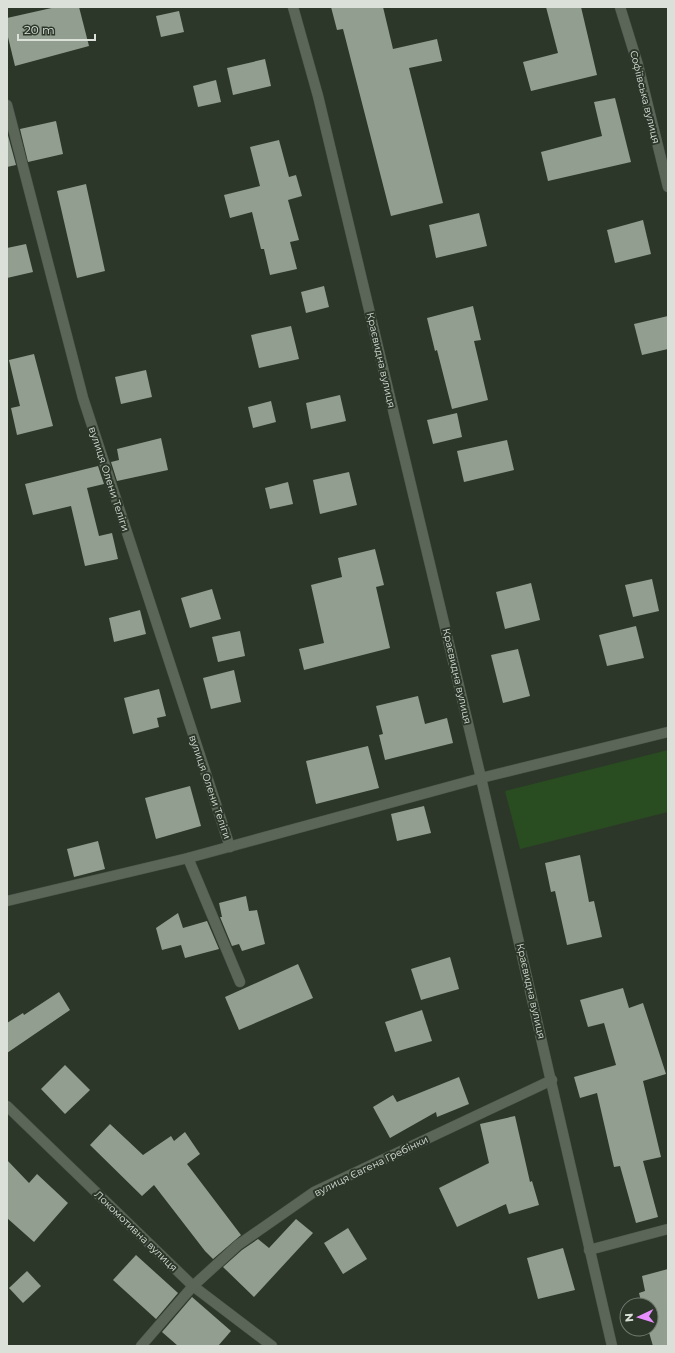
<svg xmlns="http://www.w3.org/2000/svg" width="675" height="1353" viewBox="0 0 675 1353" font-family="Montserrat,sans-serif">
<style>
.green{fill:#294c21}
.building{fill:#929e8f}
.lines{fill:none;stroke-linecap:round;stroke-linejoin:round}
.service-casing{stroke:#4c554a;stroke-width:11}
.minor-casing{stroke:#4c554a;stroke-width:11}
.service{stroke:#5b6658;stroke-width:10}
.minor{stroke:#5b6658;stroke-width:10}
.labels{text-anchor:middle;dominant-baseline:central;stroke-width:4;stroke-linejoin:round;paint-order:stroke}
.street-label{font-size:10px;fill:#dbe1d9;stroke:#2c372a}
</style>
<rect width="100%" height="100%" fill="#2c372a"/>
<!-- green -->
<path class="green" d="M668,750V812L520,849L505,791Z"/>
<!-- building -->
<g class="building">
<path d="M56,7H79L89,46L15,66L7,33V18Z"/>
<path d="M331,7H383L393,49L437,39L442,61L409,68L443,203L391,216L343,29L337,30Z"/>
<path d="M546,7H581L597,75L531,91L523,62L558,53Z"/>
<path d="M179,11L184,32L161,37L156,16Z"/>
<path d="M265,59L271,86L233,95L227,68Z"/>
<path d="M216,80L221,102L198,107L193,86Z"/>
<path d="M615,98L631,162L548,181L541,152L602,136L594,102Z"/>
<path d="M56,121L63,154L28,162L20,129Z"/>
<path d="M7,132L16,165L7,167Z"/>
<path d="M279,140L289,177L296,175L302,196L288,200L299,240L290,242L297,269L270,275L264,249H261L252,212L230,218L224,195L260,186L250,147Z"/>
<path d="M86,184L105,271L77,278L57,191Z"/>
<path d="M479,213L487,246L436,258L429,225Z"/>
<path d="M643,220L651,254L615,263L607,230Z"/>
<path d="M26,244L33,272L7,278V248Z"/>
<path d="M324,286L329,307L306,313L301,292Z"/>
<path d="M473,306L481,340L474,341L488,400L452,409L437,350L435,351L427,318Z"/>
<path d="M668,316V349L642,355L634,324Z"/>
<path d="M291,326L299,359L259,368L251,335Z"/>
<path d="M34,354L53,426L17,435L11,408L20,406L9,360Z"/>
<path d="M146,370L152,397L121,404L115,377Z"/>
<path d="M340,395L346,421L311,429L306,403Z"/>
<path d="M271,401L276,422L253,428L248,407Z"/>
<path d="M457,413L462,437L433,444L427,420Z"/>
<path d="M161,438L168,470L117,481L111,462L119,460L117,449Z"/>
<path d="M507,440L514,470L464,482L457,451Z"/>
<path d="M98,466L104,484L87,488L99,536L112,533L118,559L85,566L71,506L33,515L25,484Z"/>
<path d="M349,472L357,505L320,514L313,480Z"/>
<path d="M288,482L293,504L270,509L265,488Z"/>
<path d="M375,549L384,585L376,587L390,648L304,670L299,649L324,643L311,585L342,577L338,558Z"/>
<path d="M652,579L659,611L633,617L625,585Z"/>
<path d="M531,583L540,620L505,629L496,592Z"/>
<path d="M212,589L221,619L190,628L181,598Z"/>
<path d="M140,610L146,634L114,642L109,618Z"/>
<path d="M636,626L644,658L607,666L599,635Z"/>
<path d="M240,631L245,656L218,662L212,637Z"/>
<path d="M518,649L530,696L503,703L491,655Z"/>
<path d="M234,670L241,702L211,709L203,678Z"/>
<path d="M159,689L166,716L157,718L159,727L133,734L124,698Z"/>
<path d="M418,696L425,724L447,718L453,743L385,760L379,735L383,734L376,706Z"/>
<path d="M368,746L379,788L316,804L306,761Z"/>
<path d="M190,786L201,826L156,839L145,798Z"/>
<path d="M424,806L431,833L397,841L391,814Z"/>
<path d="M98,841L105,869L74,877L67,849Z"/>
<path d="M580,855L589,902L594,901L602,937L567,945L555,891L551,892L545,863Z"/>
<path d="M246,896L249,911L257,910L265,944L242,951L239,944L232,946L220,917H222L219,903Z"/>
<path d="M178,913L183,928L207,921L219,949L185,958L181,945L162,950L156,928Z"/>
<path d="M450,957L459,989L421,1000L411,969Z"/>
<path d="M298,964L313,998L239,1030L225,997Z"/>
<path d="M623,988L629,1008L643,1003L666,1074L643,1081L661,1157L643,1161L658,1217L636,1223L620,1166L614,1167L597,1093L580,1098L574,1077L616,1065L604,1023L588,1027L580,1000Z"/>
<path d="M59,992L70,1010L7,1053V1023L23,1013L24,1015Z"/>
<path d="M422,1010L432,1041L395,1052L385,1022Z"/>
<path d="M65,1065L90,1090L65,1114L41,1089Z"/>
<path d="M459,1077L469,1104L437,1117L436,1112L390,1138L373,1107L393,1095L397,1102Z"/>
<path d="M515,1116L530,1182L532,1181L539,1205L509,1214L506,1204L457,1227L439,1188L489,1163L480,1124Z"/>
<path d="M110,1124L143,1155L171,1136L174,1141L185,1132L200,1154L187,1164L241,1235L213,1259L205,1251L154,1185L142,1196L90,1145Z"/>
<path d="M7,1160L29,1183L37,1174L68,1203L34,1242L7,1218Z"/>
<path d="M296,1219L313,1233L254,1297L223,1267L242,1250L258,1239L269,1248Z"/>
<path d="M348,1228L367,1259L343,1274L324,1243Z"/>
<path d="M563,1248L575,1290L538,1299L527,1258Z"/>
<path d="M136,1255L178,1293L156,1319L113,1280Z"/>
<path d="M668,1269V1346H653L648,1329H651V1305H642L639,1293L645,1291L642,1276Z"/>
<path d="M27,1271L41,1286L23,1303L9,1288Z"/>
<path d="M192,1297L231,1331L218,1346H178L162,1332Z"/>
</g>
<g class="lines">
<defs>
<path id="service" d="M188,858L240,982"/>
<g id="minor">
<path d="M293,7L318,96L481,778L612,1346"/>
<path d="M620,7L638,65L668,187"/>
<path d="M7,105L83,398L230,847"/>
<path d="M7,901L188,858L481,778L668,732"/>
<path d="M7,1106L193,1286L272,1346"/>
<path d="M589,1250L668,1229"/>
<path d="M141,1346L193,1286L238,1245L314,1192L552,1080"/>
</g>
</defs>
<!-- service casing -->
<use href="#service" class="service-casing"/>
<!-- minor casing -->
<use href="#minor" class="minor-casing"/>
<!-- service -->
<use href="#service" class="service"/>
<!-- minor -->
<use href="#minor" class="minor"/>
</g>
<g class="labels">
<!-- street labels -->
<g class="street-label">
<text transform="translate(645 97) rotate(76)">Софіївська вулиця</text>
<text transform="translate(381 360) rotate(77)">Краєвидна вулиця</text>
<text transform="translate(109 479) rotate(72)">вулиця Олени Теліги</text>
<text transform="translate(457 676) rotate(77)">Краєвидна вулиця</text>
<text transform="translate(210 787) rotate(71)">вулиця Олени Теліги</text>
<text transform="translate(531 991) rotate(77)">Краєвидна вулиця</text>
<text transform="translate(371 1166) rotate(-26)">вулиця Євгена Гребінки</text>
<text transform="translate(136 1231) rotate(44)">Локомотивна вулиця</text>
</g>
</g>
<!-- border -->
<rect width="675" height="1353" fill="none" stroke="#dbe1d9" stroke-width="16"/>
<!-- north arrow -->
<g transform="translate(639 1317) rotate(266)"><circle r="19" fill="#2c372a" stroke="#727b70"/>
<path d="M0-3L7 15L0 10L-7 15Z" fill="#e98efe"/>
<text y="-6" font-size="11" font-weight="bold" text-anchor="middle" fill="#dbe1d9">N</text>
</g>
<!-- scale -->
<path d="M18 34v6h77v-6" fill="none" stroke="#dbe1d9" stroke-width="2"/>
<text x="24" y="34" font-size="12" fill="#dbe1d9" stroke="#2c372a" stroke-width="3" paint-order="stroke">20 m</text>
</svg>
